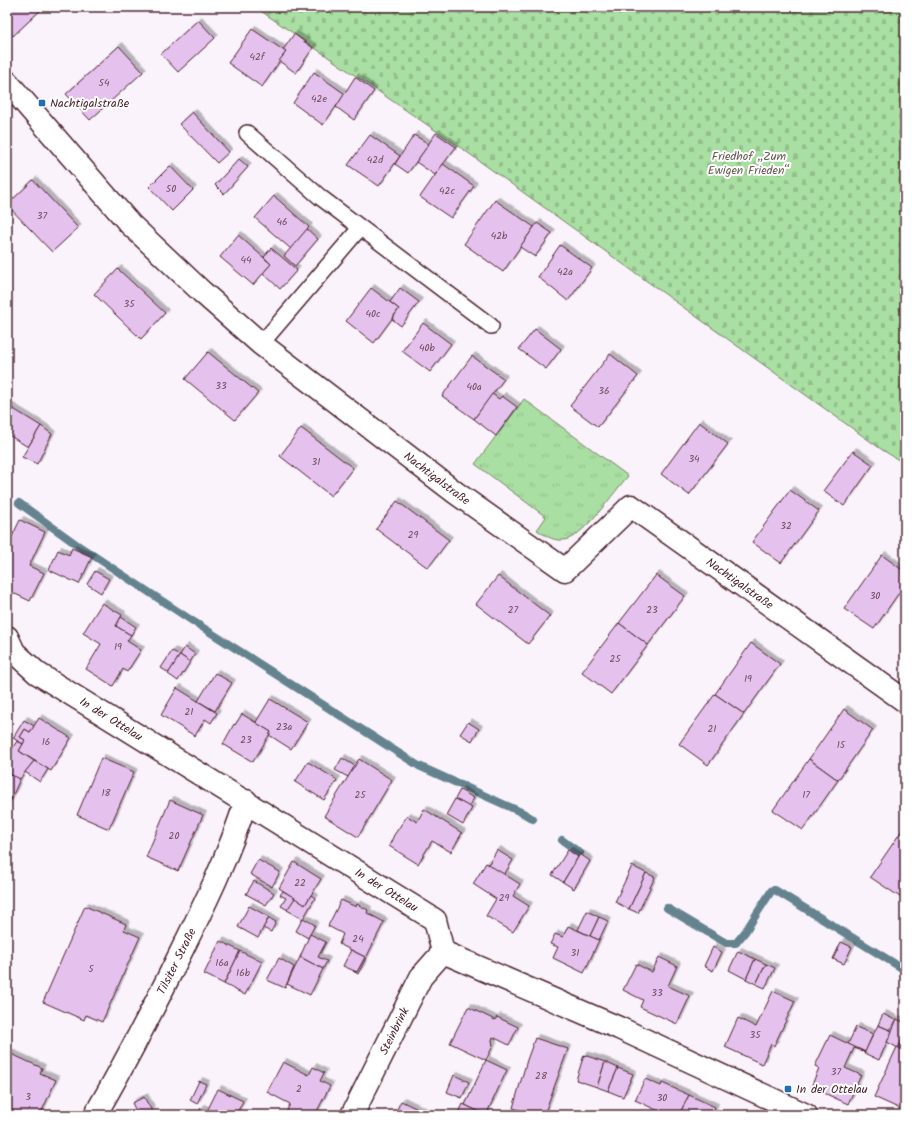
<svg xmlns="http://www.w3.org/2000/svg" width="912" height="1122" viewBox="0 0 912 1122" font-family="Kalam,sans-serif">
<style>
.grass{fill:url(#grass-tufts);stroke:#7a7f66}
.cemetery{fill:url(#cemetery-stones);stroke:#7a7f66}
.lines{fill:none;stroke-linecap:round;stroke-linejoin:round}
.stream{stroke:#65838f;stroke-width:8}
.building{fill:#e5c2ee;stroke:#4a1f2b;filter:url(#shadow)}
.service-casing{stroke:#4a1f2b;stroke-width:18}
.minor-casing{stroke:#4a1f2b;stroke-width:25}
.service{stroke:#fff;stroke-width:15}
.minor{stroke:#fff;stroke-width:22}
.poi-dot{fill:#1f6fb2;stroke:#fff;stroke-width:1.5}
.labels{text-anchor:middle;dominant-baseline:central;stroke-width:4;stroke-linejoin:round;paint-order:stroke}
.number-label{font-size:10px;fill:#71485c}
.poi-label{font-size:12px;fill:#4a1f2b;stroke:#fff;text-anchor:start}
.park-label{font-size:12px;fill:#66594f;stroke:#fff}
.street-label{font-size:12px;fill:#4a1f2b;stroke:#fff}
</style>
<defs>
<pattern id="grass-tufts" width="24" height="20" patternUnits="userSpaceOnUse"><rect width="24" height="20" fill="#a9dfa2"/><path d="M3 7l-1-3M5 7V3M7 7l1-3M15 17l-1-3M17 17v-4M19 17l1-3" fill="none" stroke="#93bf8c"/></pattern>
<pattern id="cemetery-stones" width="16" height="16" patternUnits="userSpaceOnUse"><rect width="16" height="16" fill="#a9dfa2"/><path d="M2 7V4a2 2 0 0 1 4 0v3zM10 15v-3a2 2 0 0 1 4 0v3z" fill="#93bf8c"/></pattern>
<filter id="shadow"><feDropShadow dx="3.5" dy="-3.5" stdDeviation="0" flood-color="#0004"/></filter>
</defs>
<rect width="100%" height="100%" fill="#faf3fc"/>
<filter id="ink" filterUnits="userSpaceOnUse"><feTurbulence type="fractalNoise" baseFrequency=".025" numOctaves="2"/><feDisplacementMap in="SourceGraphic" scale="8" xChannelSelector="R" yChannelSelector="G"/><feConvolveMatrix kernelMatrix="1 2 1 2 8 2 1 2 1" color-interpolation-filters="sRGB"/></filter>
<g filter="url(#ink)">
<!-- grass -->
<path class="grass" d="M524,399L628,476C614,492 586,533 568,539C556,543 546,536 537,530L546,517L475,464Z"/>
<!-- cemetery -->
<path class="cemetery" d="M255,7H905V464L881,449L464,150Z"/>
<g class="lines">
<!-- stream -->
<g class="stream">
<path d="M19,503L76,544L191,620L419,766L523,813L533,819"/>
<path d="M562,840L580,853"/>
<path d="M667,908L726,943H736L745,932L772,890H775L905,970"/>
</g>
</g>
<!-- building -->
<g class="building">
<path d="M7,7H44L13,36L7,29Z"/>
<path d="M198,20L215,38L178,72L161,54Z"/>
<path d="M252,29L286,52L262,87L228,63Z"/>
<path d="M294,34L313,48L296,73L279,61L286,52L283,50Z"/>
<path d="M119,46L143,72L90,120L66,94Z"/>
<path d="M314,72L345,94L323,125L293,103Z"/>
<path d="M355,77L374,91L354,120L336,107Z"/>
<path d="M192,112L229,152L217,163L179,124Z"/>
<path d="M436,133L456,147L435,175L416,162Z"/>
<path d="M370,135L400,156L379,186L348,165Z"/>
<path d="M414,135L429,144L408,173L395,164Z"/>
<path d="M239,159L248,167L224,194L215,185Z"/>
<path d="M443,164L474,186L451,218L420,197Z"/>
<path d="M170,166L193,190L172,211L149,187Z"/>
<path d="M33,180L78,228L52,252L7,205Z"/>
<path d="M274,196L309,227L291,249L255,218Z"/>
<path d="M495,200L534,227L503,272L464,244Z"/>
<path d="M537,223L552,233L535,257L520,247Z"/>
<path d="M307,229L318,239L295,266L284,256Z"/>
<path d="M238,235L271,264L253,285L220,257Z"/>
<path d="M560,245L592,268L568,301L538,277Z"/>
<path d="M271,248L297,270L280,289L263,273L271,264L264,257Z"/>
<path d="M118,269L165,313L141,339L94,294Z"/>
<path d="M371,288L399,309L374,343L346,321Z"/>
<path d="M400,288L419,302L401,326L392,319L399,309L390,302Z"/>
<path d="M423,323L451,344L430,372L402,351Z"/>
<path d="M535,329L561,349L546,369L519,349Z"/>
<path d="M208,352L258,393L235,420L185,379Z"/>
<path d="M610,354L638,376L598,427L570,406Z"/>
<path d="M472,356L504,379L474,419L442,396Z"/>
<path d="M492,394L499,399L502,396L517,407L496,436L474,419Z"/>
<path d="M7,405L41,426L28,447L7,434Z"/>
<path d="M699,422L728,444L689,495L661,474Z"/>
<path d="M41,426L52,434L37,464L22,457Z"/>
<path d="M301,428L353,468L331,496L280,456Z"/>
<path d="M853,451L873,465L844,506L823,491Z"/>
<path d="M790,490L819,511L781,563L752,542Z"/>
<path d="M397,501L449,540L428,568L376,529Z"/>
<path d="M20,520L45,532L29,566L44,573L30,601L7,590V547Z"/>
<path d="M72,548L92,557L79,584L49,570L58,550L69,555Z"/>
<path d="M882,555L905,572V584L874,629L844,609Z"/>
<path d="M95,571L109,579L101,593L87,584Z"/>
<path d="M656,575L685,596L648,645L619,623Z"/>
<path d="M498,576L550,616L528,644L476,604Z"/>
<path d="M102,603L122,615L116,626L131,635L127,641L141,650L127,672L123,669L113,686L86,669L101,644L83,633Z"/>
<path d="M121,617L136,627L131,635L116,626Z"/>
<path d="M619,623L648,645L611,694L582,672Z"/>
<path d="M751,643L780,664L744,714L715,694Z"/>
<path d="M185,647L195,654L190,662L180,655Z"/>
<path d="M172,651L180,655L169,673L161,668Z"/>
<path d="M180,655L190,662L178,681L168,674Z"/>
<path d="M215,673L232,683L215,711L198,701Z"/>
<path d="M177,688L217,713L211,723L205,719L195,736L161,715Z"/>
<path d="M715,694L744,714L708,765L679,744Z"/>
<path d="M270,699L308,722L291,749L269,735L271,732L251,720L256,722Z"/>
<path d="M844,709L873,730L838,780L809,759Z"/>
<path d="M242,714L271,732L253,762L223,744L234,724L235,725Z"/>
<path d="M39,718L71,738L51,771L19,751L25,740L20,737L25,729L30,732Z"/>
<path d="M24,720L34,726L30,732L25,729L20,737L25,740L23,744L13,738Z"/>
<path d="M468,722L479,729L472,741L460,734Z"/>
<path d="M17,741L23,744L19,751L34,761L20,779L7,773V757Z"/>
<path d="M101,758L134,772L109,829L77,815Z"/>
<path d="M342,758L355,766L348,777L335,770Z"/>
<path d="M359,759L392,780L358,837L324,816Z"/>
<path d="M809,759L838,780L803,830L773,810Z"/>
<path d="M34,761L48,769L40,782L25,772Z"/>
<path d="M308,762L337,780L324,800L295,782Z"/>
<path d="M7,773L20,779L9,804L7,803Z"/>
<path d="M460,790L474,798L469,807L455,799Z"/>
<path d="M455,799L472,808L463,825L446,815Z"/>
<path d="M170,800L203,815L178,871L146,857Z"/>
<path d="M424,809L462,833L451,852L432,841L418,864L389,846L394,835L407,816L417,822Z"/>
<path d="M905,826V890L900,897L870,877Z"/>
<path d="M497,850L513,860L504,875L488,865Z"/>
<path d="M568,850L578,857L563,882L552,875Z"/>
<path d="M580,854L590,861L574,889L563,882Z"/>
<path d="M258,860L280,872L272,887L250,874Z"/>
<path d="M294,862L321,879L305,905L279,888Z"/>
<path d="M486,863L520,884L513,896L529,906L513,932L486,916L496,899L473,884Z"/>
<path d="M632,866L646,873L629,909L615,902Z"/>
<path d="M646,873L655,877L638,913L629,909Z"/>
<path d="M254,881L274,893L266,905L246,894Z"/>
<path d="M283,891L295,898L288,910L281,906L286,898L280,895Z"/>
<path d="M311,895L315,898L303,919L287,910L295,898L305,905Z"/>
<path d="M341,900L356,907L357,904L368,910L367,913L384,922L358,974L353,971L357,972L365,957L339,944L343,934L328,926Z"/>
<path d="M85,906L126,924L124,930L140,937L102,1022L86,1015L84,1020L43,1002Z"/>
<path d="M249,906L269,917L258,938L238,927Z"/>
<path d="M587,911L599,917L590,936L578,930Z"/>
<path d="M599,917L608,921L599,940L590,936Z"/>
<path d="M269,918L276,922L271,932L263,928Z"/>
<path d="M303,918L315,925L308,938L296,931Z"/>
<path d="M568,926L599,940L584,973L553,958L558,947L550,944L555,934L563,937Z"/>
<path d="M310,934L326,942L318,957L327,961L323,969L300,957Z"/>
<path d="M220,941L240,951L224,984L204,974Z"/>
<path d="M841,942L852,947L844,964L833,959Z"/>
<path d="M713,947L722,952L713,971L704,966Z"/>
<path d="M351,950L365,957L357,972L343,966Z"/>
<path d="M240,951L262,962L245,995L224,984Z"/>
<path d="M738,951L755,959L746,979L729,970Z"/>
<path d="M300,957L323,969L310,995L287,984Z"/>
<path d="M659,957L677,966L668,986L690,996L677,1024L640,1007L643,1000L623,990L636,964L652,972Z"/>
<path d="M279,958L294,967L285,988L267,980Z"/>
<path d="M755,959L766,964L756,984L746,979Z"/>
<path d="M766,964L775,968L765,988L756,984Z"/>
<path d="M773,991L795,1001L774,1046L771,1044L762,1064L725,1047L738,1018L756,1027Z"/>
<path d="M468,1007L495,1020L497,1017L518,1027L509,1045L493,1037L492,1040L493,1046L486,1060L450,1043Z"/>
<path d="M883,1014L895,1020L890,1030L878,1025Z"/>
<path d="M897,1019L905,1023V1034L898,1048L887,1042Z"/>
<path d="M878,1025L892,1031L879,1060L864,1053Z"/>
<path d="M856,1027L873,1034L865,1052L848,1044Z"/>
<path d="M830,1035L865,1052L854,1048L845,1068L861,1075L848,1104L811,1087L819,1068L815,1066Z"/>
<path d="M535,1038L568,1049L544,1115H535L513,1108L527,1060Z"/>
<path d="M897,1047L905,1051V1111L874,1097Z"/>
<path d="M7,1052L42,1068L40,1073L56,1080L40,1115H7Z"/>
<path d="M584,1055L605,1062L597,1087L576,1080Z"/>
<path d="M486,1060L507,1070L486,1115L465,1105Z"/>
<path d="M283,1062L309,1075L313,1067L324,1073L320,1081L330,1086L315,1115H285L290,1104L267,1092Z"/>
<path d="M605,1062L618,1068L608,1091L597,1087Z"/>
<path d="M618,1068L633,1074L623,1097L608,1091Z"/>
<path d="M454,1075L469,1082L462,1098L447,1092Z"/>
<path d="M645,1079L661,1086L662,1083L689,1095L679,1115H662L663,1113L635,1100Z"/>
<path d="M199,1081L206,1084L197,1104L190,1100Z"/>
<path d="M218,1089L243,1101L236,1115H215L207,1111Z"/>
<path d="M689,1095L715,1107L712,1115H679Z"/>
<path d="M144,1097L152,1111L145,1115H138L132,1103Z"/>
<path d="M401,1101L430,1115H394Z"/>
<path d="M463,1104L465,1105L486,1115H458Z"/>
<path d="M201,1108L215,1115H197Z"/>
</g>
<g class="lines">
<defs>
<g id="service">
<path d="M247,133L320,197L491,326"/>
<path d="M261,344L360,228"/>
</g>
<g id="minor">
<path id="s1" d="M7,82L130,224L202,292L261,344L456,493L565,570L631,506L905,701"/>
<path id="s2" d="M7,637L14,652L37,673L435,920L443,952"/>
<path d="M443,952L619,1028L806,1115"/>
<path id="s3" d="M95,1115C126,1062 153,1009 180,954C205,904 229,855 246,801"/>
<path id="s4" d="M352,1115L421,977L443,952"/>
</g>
</defs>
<!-- service casing -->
<use href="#service" class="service-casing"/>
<!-- minor casing -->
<use href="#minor" class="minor-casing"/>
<!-- service -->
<use href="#service" class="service"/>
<!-- minor -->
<use href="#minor" class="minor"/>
</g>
</g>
<!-- markers -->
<g class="poi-dot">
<rect x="38" y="99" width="8" height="8" rx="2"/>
<rect x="784" y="1085" width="8" height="8" rx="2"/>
</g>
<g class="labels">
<!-- number labels -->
<g class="number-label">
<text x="257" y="57">42f</text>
<text x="104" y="83">54</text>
<text x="319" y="99">42e</text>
<text x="375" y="160">42d</text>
<text x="171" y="189">50</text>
<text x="447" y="191">42c</text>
<text x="42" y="216">37</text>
<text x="282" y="222">46</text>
<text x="499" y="236">42b</text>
<text x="246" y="260">44</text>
<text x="565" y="272">42a</text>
<text x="129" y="304">35</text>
<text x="373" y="314">40c</text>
<text x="427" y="348">40b</text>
<text x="221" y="386">33</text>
<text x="474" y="387">40a</text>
<text x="604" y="391">36</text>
<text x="694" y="459">34</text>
<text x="316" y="462">31</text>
<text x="786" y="526">32</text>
<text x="413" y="535">29</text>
<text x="875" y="596">30</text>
<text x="513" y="610">27</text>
<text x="652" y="610">23</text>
<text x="118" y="647">19</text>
<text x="615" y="659">25</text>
<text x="748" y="679">19</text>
<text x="189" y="712">21</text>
<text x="284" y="727">23a</text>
<text x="712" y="729">21</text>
<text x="246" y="740">23</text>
<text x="46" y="742">16</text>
<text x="841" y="745">15</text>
<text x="106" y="793">18</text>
<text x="360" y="795">25</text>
<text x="806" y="795">17</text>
<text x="174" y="836">20</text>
<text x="300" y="883">22</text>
<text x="504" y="898">29</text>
<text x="358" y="939">24</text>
<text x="575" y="953">31</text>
<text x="222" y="963">16a</text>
<text x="91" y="969">5</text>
<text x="243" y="973">16b</text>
<text x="657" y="993">33</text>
<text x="755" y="1035">35</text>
<text x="836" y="1072">37</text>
<text x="541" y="1076">28</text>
<text x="299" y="1089">2</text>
<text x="28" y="1097">3</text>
<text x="662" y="1098">30</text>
</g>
<!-- poi labels -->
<g class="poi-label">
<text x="50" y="103">Nachtigalstraße</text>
<text x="796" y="1089">In der Ottelau</text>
</g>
<!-- park labels -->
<g class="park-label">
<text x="749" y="156">Friedhof „Zum<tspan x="749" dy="14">Ewigen Frieden“</tspan></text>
</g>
<!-- street labels -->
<g class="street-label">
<text stroke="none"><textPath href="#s1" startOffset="587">Nachtigalstraße</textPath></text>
<text stroke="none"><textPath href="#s1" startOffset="970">Nachtigalstraße</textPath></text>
<text stroke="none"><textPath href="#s2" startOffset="135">In der Ottelau</textPath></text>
<text stroke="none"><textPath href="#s2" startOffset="459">In der Ottelau</textPath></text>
<text stroke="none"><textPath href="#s3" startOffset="174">Tilsiter Straße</textPath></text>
<text stroke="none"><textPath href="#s4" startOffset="94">Steinbrink</textPath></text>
</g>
</g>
<!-- margin -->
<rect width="912" height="1122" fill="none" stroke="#fff" stroke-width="24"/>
<rect x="12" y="12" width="888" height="1098" fill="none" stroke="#4a1f2b" stroke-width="1.5" filter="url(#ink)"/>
</svg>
